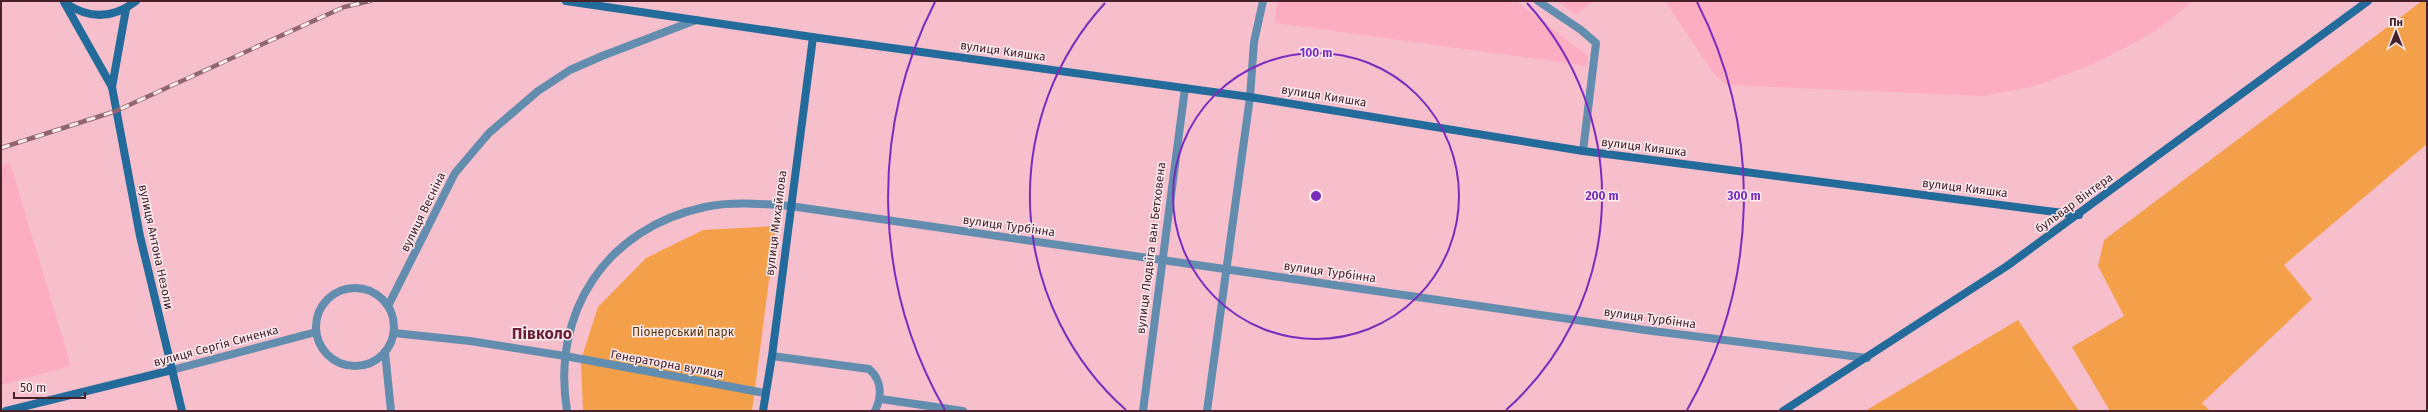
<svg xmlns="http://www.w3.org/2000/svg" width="2428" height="412" viewBox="0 0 2428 412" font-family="'Fira Sans',sans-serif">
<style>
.built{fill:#fcadc1}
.green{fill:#f49f4a}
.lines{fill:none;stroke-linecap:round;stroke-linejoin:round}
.street{stroke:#638dae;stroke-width:8}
.secondary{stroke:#236b9b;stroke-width:8}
.rail-casing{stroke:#916571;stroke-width:4.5}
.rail{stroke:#ffecf0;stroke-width:3;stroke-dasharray:9;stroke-linecap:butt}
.ring{fill:none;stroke:#7b2cbf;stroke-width:2}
.labels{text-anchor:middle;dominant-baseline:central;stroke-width:3;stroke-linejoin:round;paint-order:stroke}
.street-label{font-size:12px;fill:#44212b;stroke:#ffecf0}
.park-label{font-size:12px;fill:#56320a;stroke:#ffecf0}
.district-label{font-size:16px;font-weight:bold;fill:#6b203a;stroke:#ffecf0}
.centre{fill:#7b2cbf;stroke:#ffecf0;stroke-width:2}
.ring-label{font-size:12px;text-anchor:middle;font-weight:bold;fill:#7b2cbf;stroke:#ffecf0;stroke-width:3;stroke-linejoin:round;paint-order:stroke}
</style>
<rect width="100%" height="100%" fill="#f7bfcc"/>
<!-- built -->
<g class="built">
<path d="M1277,1H1516L1588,56L1587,66L1275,23Z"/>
<path d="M1557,1H1593L1576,15Z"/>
<path d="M1665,1H2194L2156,31L2091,65L2035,86L1983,96L1726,85L1714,74Z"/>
<path d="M10,163L71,366L1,385V165Z"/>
</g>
<!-- green -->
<g class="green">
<path d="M2422,1H2427V144L2284,265L2312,299L2202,403L2210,411H2110L2072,347L2124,316L2098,266L2104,240Z"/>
<path d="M776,226L752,411H583L581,360L598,307L646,258L703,230Z"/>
<path d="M2018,320L2079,411H1865Z"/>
</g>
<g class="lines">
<!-- street -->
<g class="street">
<path d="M1538,1L1581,30L1596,43L1583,151"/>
<circle cx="355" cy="327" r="39"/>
<path d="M388,306L455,173L489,133L538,91L570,70L602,56L696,20"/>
<path d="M394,333L470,341L565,356L765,393"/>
<path d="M385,352L391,411"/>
<path d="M772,356L869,369C882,380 882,396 875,411"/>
<path d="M172,370L316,332"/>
<path d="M881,399L963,411"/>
<path d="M567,411C551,312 606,228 705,207C732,201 762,204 790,206L1645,330L1867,358"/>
<path d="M1143,411L1185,88"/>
<path d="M1207,411L1250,97L1254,42L1263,1"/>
</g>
<!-- secondary -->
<g class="secondary">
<path d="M566,1L819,38L1250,97L1583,151L2079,215"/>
<path d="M64,2L112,87L140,236L182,411"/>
<path d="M67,4C91,20 114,18 136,1"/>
<path d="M112,87L126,9"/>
<path d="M6,411L172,370"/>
<path d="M763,411L772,356L813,37"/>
<path d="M1783,411L2007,266L2368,1"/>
</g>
<defs>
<path id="rail" d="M1,148L116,111L344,7L370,1"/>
</defs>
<!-- rail casing -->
<use href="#rail" class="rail-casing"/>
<!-- rail -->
<use href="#rail" class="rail"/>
</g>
<!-- distance rings -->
<g class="ring">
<circle cx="1316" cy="196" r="143"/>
<path d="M1126 410A286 286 0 0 1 1105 3M1527 3A286 286 0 0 1 1506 410"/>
<path d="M945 410A428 428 0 0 1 935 2M1697 2A428 428 0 0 1 1687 410"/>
</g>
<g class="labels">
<!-- street labels -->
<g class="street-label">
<text transform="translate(1003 51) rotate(8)">вулиця Кияшка</text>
<text transform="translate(1324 96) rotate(9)">вулиця Кияшка</text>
<text transform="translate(1644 147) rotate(7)">вулиця Кияшка</text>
<text transform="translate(1965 188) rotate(7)">вулиця Кияшка</text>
<text transform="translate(2074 203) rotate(-36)">бульвар Вінтера</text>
<text transform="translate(423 212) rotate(-64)">вулиця Весніна</text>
<text transform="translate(776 223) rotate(-83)">вулиця Михайлова</text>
<text transform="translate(1009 226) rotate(8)">вулиця Турбінна</text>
<text transform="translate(156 247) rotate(78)">вулиця Антона Незоли</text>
<text transform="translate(1151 248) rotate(-83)">вулиця Людвіга ван Бетховена</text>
<text transform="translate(1330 272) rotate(8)">вулиця Турбінна</text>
<text transform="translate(1650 318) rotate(8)">вулиця Турбінна</text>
<text transform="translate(216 346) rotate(-15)">вулиця Сергія Синенка</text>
<text transform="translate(667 364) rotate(10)">Генераторна вулиця</text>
</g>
<!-- park labels -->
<g class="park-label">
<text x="683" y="332">Піонерський парк</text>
</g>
<!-- district labels -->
<g class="district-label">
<text x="542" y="333">Півколо</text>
</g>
</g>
<circle cx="1316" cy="196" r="6" class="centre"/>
<g class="ring-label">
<text x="1316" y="57">100 m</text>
<text x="1602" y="200">200 m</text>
<text x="1744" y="200">300 m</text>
</g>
<!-- border -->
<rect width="2428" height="412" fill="none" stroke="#44212b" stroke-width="4"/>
<!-- north arrow -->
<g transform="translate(2396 32)" stroke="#ffecf0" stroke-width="3" paint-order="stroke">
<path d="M0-3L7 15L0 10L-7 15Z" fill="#44212b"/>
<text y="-6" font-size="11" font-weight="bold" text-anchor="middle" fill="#44212b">Пн</text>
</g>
<!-- scale -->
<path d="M14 392v6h71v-6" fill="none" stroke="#44212b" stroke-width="2"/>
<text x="20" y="392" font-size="12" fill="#44212b" stroke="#ffecf0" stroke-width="3" paint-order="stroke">50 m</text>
</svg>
